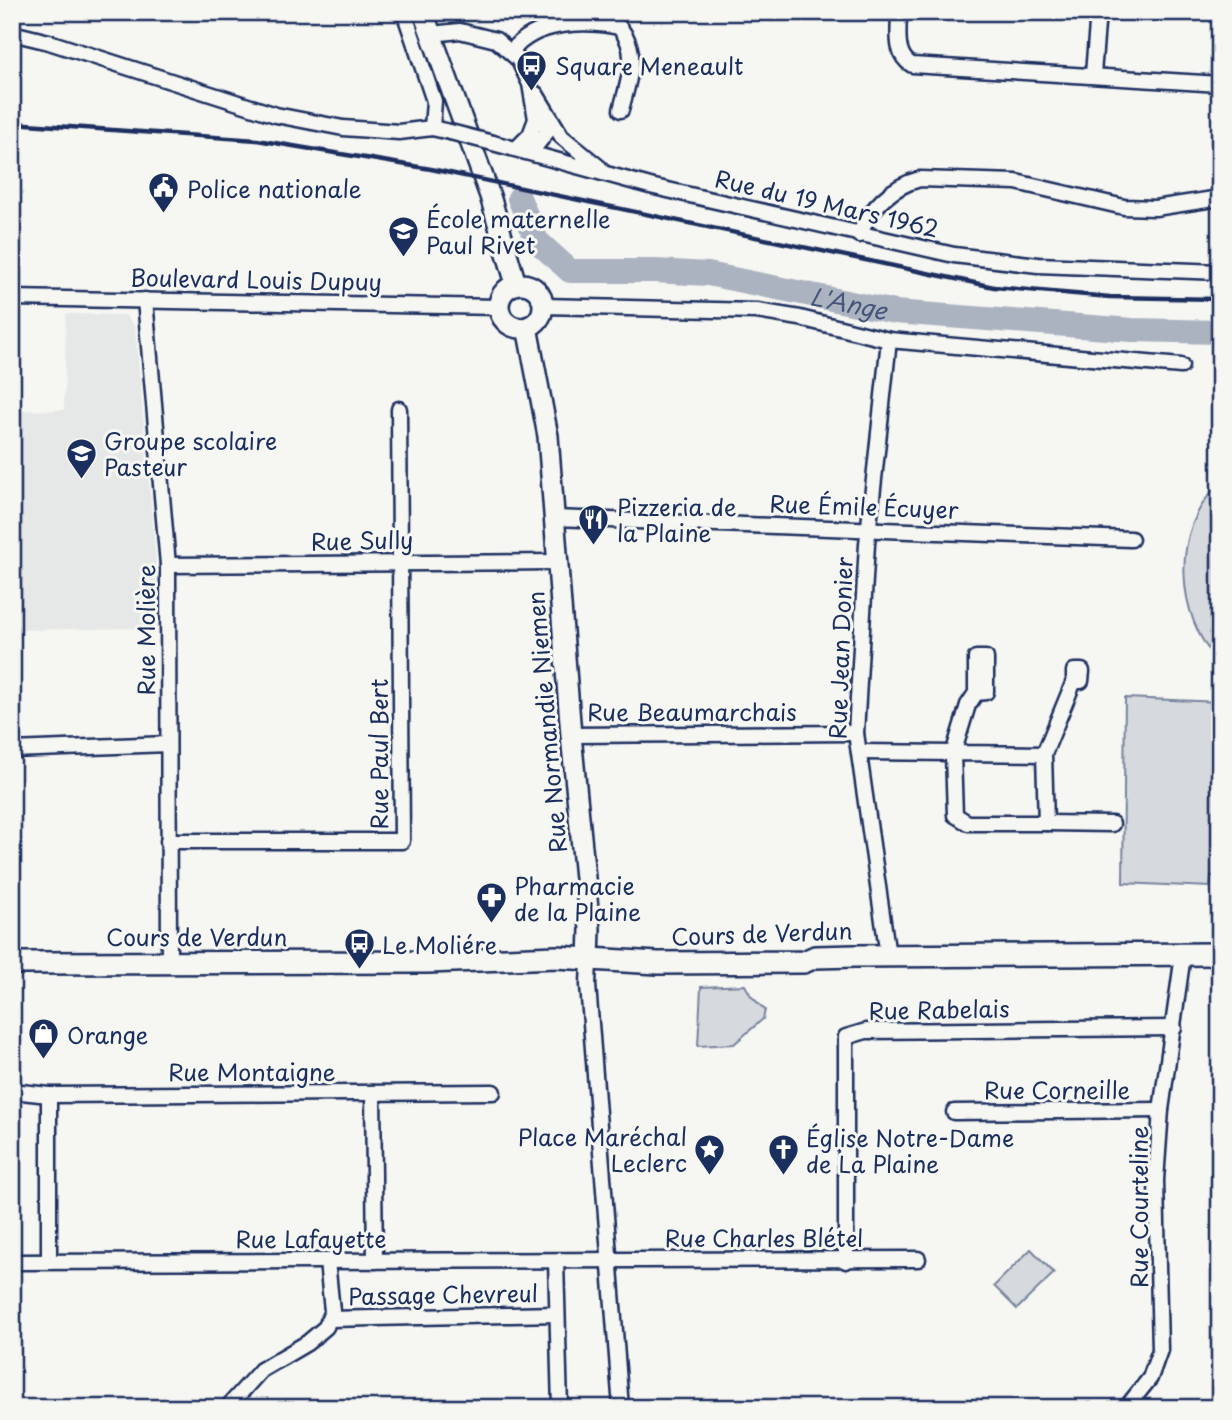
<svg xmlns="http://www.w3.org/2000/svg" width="1232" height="1420" viewBox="0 0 1232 1420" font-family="'Playpen Sans',sans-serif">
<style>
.built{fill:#e6e7e7}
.green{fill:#d6d9dd;stroke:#78849e;stroke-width:2}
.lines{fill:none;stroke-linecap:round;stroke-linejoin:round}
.river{stroke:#abb2c0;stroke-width:24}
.street-casing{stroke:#1b2f5e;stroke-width:19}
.secondary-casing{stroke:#1b2f5e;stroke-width:24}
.primary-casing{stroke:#1b2f5e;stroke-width:26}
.street{stroke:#f6f6f2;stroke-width:14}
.secondary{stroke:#f6f6f2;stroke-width:19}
.primary{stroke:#f6f6f2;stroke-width:21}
.rail{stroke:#1b2f5e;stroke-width:4.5}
.street-bridge-casing{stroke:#1b2f5e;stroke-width:19;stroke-linecap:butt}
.street-bridge{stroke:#f6f6f2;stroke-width:14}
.labels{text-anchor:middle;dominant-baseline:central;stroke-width:6;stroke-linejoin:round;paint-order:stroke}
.poi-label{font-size:23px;fill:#1b2f5e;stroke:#f6f6f2;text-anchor:start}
.street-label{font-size:23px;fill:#1b2f5e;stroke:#f6f6f2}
.water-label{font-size:24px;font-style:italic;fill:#46567b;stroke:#f6f6f2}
</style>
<rect width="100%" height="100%" fill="#f6f6f2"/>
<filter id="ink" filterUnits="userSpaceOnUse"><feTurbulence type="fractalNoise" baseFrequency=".0143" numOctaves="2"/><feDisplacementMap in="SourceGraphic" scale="14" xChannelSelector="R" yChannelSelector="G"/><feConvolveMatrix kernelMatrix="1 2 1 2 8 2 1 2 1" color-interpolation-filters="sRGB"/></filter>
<g filter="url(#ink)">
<!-- built -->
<path class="built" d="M66,314L125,315L135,327L155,549L157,628L12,630V411L64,410Z"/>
<!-- green -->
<g class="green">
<path d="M1220,484V663C1175,618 1170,527 1220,484Z"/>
<path d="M1125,698L1220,702V876H1211L1210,887L1123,883Z"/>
<path d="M745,985L751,996L765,1010L763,1019L734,1044L698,1046L701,987Z"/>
<path d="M1031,1249L1054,1273L1017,1309L994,1286Z"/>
</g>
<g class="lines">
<!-- river -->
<path class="river" id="s1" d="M519,198L537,241L570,271H655L708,274L895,312L1132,330L1220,332"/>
<defs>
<g id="street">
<path d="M404,12L434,101L432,128"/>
<path d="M899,12C899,31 894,55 912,65L1220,84"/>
<path d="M12,33L49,42L276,115L343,128L399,132L432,128L450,132"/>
<path d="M431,34L460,31L496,40L518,59L530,84L536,119L530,135L517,148"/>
<path d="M512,51C535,21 584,20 619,27C641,52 628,81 621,110"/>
<path d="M1093,74L1098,12"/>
<path d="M536,94L562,137L600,168"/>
<path d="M493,143L650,186L954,255L1038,265L1220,272"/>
<path d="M531,152L547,132L546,114"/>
<path d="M859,235C870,208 892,186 920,179L1016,182L1124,207L1155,208L1220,198"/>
<path d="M12,298L498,307"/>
<path d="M145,300L168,565L169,962"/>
<path d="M543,306L757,311L800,318L889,340L1181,366"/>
<path d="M554,518L1131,539"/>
<path d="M168,565L557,562"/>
<path d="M571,735L856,733"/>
<path d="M12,750L168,744"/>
<path d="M859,752L1044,754L1046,823H968L955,815L953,754L968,705L976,693V658H986V692L976,693"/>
<path d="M1044,754L1074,681V671H1082L1081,681H1074"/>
<path d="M1046,823L1112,824"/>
<path d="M168,841H402L399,409"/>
<path d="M888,956L856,733L867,544L889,340"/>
<path d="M589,960L588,985L621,1408"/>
<path d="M12,1091L49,1095L493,1092"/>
<path d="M373,1093L375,1261"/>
<path d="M49,1095V1261"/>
<path d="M954,1112L1161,1110"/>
<path d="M556,1261L560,1408"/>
<path d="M846,1261V1037L866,1031L1174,1028"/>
<path d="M12,1262L918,1259"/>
<path d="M330,1319L557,1314"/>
<path d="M227,1408L261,1370L307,1343L326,1327L332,1311L327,1261"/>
<path d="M1126,1408L1150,1378L1160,1350L1156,1180L1161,1110L1183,955"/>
</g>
<g id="secondary">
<path d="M423,12L490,196L516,284"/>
<circle cx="521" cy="306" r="22"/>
<path d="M527,327L548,436L571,735L590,929L589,960"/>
</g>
<path id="primary" d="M12,963L428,962L556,957L658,963L804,962L815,957L855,956L1220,954"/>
</defs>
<!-- street casing -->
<use href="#street" class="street-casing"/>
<!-- secondary casing -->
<use href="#secondary" class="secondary-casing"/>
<!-- primary casing -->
<use href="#primary" class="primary-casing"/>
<!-- street -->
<use href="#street" class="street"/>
<!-- secondary -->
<use href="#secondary" class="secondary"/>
<!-- primary -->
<use href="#primary" class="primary"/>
<!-- rail -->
<path class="rail" d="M12,123L257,140L431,169L994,287L1110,297L1220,299"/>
<defs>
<path id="street-bridge" d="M450,132L493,143"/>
</defs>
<!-- street-bridge casing -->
<use href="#street-bridge" class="street-bridge-casing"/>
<!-- street-bridge -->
<use href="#street-bridge" class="street-bridge"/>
</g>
</g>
<!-- icons -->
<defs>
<symbol id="bus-pin" viewBox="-11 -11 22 30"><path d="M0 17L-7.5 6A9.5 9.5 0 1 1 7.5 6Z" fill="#1b2f5e" stroke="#f6f6f2"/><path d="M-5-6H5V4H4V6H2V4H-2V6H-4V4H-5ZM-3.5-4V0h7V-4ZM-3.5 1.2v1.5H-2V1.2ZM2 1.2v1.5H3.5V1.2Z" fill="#fff"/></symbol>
<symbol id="civic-pin" viewBox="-11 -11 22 30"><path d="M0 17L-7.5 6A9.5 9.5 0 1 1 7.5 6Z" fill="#1b2f5e" stroke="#f6f6f2"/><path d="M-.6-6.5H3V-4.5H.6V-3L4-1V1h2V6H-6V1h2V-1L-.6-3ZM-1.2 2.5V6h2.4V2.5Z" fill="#fff"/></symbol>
<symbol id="school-pin" viewBox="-11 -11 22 30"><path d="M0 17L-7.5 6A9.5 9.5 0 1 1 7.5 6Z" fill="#1b2f5e" stroke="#f6f6f2"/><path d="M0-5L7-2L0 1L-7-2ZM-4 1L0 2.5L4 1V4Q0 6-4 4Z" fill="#fff"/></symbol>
<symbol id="restaurant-pin" viewBox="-11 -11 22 30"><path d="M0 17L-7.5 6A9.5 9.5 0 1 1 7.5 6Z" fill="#1b2f5e" stroke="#f6f6f2"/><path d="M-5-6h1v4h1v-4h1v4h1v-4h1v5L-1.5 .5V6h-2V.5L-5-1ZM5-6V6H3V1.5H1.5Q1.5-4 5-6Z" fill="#fff"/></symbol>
<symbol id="pharmacy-pin" viewBox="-11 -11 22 30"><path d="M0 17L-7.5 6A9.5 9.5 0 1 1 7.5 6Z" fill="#1b2f5e" stroke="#f6f6f2"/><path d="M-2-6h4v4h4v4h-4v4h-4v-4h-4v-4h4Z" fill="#fff"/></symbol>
<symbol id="shop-pin" viewBox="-11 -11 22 30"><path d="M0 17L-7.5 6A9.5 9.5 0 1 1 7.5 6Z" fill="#1b2f5e" stroke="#f6f6f2"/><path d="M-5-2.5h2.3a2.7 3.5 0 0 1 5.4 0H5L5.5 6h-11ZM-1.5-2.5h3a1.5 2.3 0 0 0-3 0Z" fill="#fff"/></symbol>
<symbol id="sight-pin" viewBox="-11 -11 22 30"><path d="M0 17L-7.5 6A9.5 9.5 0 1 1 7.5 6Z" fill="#1b2f5e" stroke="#f6f6f2"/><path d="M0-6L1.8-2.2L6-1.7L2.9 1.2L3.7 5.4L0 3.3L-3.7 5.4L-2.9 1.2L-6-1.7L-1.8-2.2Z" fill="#fff"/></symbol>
<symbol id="church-pin" viewBox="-11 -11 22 30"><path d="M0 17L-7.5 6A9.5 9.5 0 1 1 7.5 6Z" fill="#1b2f5e" stroke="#f6f6f2"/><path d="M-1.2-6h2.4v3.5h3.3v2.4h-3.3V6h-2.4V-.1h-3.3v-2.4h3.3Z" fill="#fff"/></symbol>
</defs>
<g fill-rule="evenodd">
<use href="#bus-pin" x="514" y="48" width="35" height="47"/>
<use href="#civic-pin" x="146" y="170" width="35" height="47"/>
<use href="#school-pin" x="386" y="214" width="35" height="47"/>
<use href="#school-pin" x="64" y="436" width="35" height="47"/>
<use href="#restaurant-pin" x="576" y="502" width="35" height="47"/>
<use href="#pharmacy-pin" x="474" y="880" width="35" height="47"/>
<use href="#bus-pin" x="342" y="926" width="35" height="47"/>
<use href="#shop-pin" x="26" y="1016" width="35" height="47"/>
<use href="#sight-pin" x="692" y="1132" width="35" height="47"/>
<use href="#church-pin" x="766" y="1132" width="35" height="47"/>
</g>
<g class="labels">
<!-- poi labels -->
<g class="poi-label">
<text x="555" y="65">Square Meneault</text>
<text x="187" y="188">Police nationale</text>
<text x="426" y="218">École maternelle<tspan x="426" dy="26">Paul Rivet</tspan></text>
<text x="104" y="440">Groupe scolaire<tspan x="104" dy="26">Pasteur</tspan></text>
<text x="617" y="506">Pizzeria de<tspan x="617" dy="26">la Plaine</tspan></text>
<text x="514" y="885">Pharmacie<tspan x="514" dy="26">de la Plaine</tspan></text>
<text x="382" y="944">Le Moliére</text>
<text x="67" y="1034">Orange</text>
<text x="687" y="1136" text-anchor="end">Place Maréchal<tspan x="687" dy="26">Leclerc</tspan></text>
<text x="806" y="1137">Église Notre-Dame<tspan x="806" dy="26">de La Plaine</tspan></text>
</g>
<!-- street labels -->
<g class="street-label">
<text transform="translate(827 203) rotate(13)">Rue du 19 Mars 1962</text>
<text transform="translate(256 279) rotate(1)">Boulevard Louis Dupuy</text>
<text transform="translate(864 506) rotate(2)">Rue Émile Écuyer</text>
<text transform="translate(362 540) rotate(-1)">Rue Sully</text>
<text transform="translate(145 630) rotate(-90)">Rue Molière</text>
<text transform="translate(840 648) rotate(-88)">Rue Jean Donier</text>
<text x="692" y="711">Rue Beaumarchais</text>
<text transform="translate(546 722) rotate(-95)">Rue Normandie Niemen</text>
<text transform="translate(378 754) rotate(-90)">Rue Paul Bert</text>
<text transform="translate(762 933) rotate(-2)">Cours de Verdun</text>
<text x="197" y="936">Cours de Verdun</text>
<text transform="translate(939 1009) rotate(-1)">Rue Rabelais</text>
<text x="252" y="1071">Rue Montaigne</text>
<text x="1057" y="1089">Rue Corneille</text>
<text transform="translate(1138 1207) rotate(-90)">Rue Courteline</text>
<text x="764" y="1237">Rue Charles Blétel</text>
<text x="311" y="1238">Rue Lafayette</text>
<text transform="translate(443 1294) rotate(-1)">Passage Chevreul</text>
</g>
<!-- water labels -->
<g class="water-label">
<text stroke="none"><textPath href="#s1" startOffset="373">L'Ange</textPath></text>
</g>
</g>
<!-- margin -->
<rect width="1232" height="1420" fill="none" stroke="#f6f6f2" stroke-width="42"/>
<rect x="21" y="21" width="1190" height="1378" fill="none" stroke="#1b2f5e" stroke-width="2.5" filter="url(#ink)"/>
</svg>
